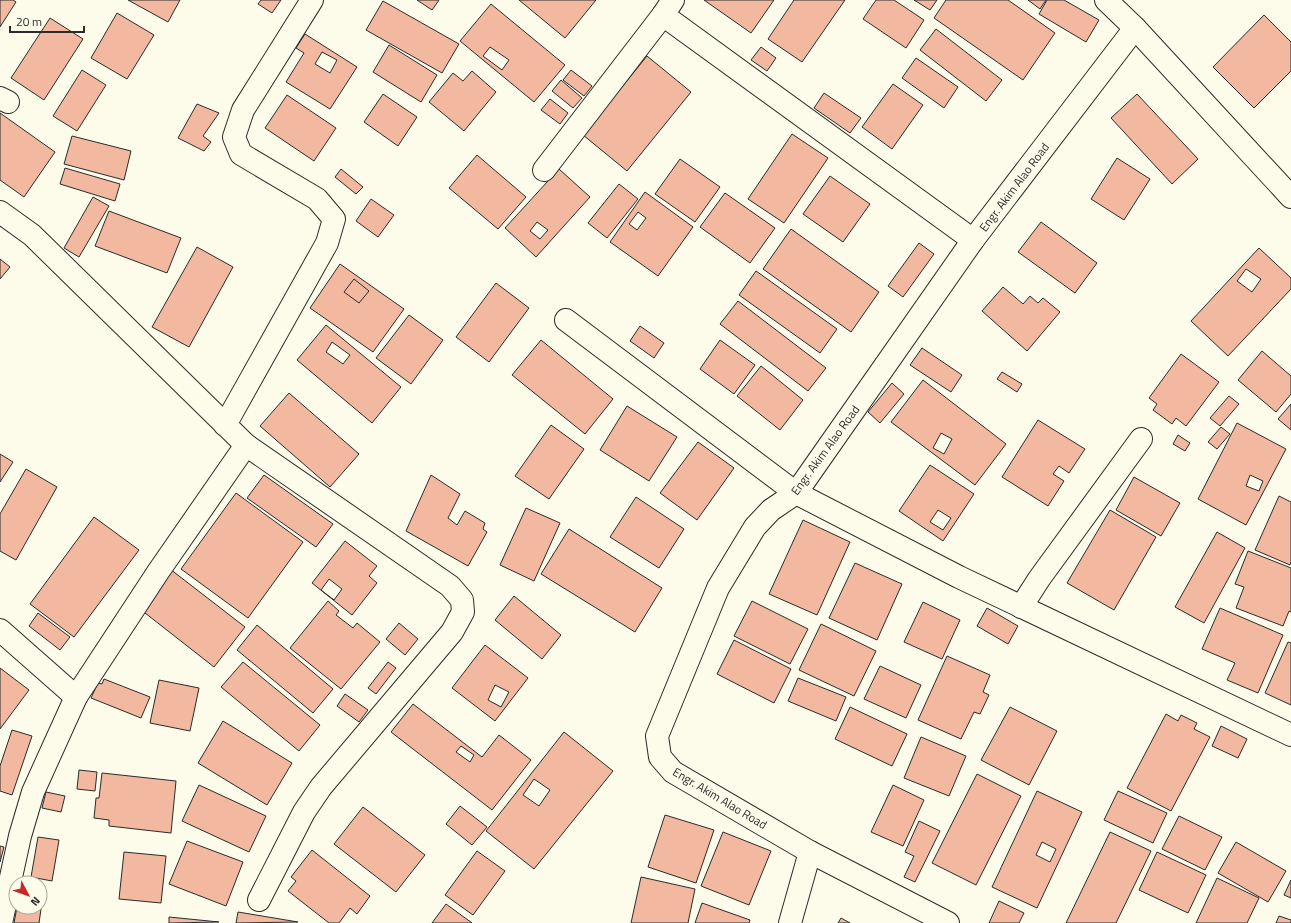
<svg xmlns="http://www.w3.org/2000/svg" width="1291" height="923" viewBox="0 0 1291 923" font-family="'Titillium Web',sans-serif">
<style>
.building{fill:#f2b8a0;stroke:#2b2b2b;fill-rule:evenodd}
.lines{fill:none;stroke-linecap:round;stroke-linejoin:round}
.minor-casing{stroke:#2b2b2b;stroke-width:24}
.minor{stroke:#fdfbea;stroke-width:22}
.labels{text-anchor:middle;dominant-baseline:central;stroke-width:3;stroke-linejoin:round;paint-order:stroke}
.street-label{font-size:12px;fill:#2b2b2b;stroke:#fdfbea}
</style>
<rect width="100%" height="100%" fill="#fdfbea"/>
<!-- building -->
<g class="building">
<path d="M0,0H13L16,2L0,27Z"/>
<path d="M128,0H180L168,22Z"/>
<path d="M261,0H281L272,13L258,4Z"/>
<path d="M417,0H439L432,10Z"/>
<path d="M519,0H596L565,38Z"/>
<path d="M704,0H774L751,33Z"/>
<path d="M794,0H845L802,62L768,39Z"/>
<path d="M876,0H894L924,20L906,48L863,19Z"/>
<path d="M914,0H937L930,10Z"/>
<path d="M946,0H1008L1055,33L1023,80L934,18Z"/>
<path d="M1028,0H1046L1040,9Z"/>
<path d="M1047,0H1064L1099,20L1086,42L1039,14Z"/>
<path d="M383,1L459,44L442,73L366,30Z"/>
<path d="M491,4L565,65L534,102L460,41ZM490,47L509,60L502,70L483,56Z"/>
<path d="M117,13L154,35L127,79L91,58Z"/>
<path d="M1264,15L1291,42V71L1254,108L1213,67Z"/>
<path d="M50,18L83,39L44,100L11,78Z"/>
<path d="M936,29L1002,80L986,101L920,50Z"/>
<path d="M305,34L357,67L330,109L286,82L304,53L296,48ZM322,52L337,60L330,73L315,64Z"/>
<path d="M389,45L437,75L421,102L373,72Z"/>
<path d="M761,47L776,58L767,71L751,60Z"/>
<path d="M647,56L691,92L627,171L583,135Z"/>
<path d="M916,58L958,87L944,108L902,78Z"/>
<path d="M82,70L106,85L77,131L53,116Z"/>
<path d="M571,70L592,86L584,96L563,80Z"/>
<path d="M472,71L496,92L464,131L429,102L453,73L463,81Z"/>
<path d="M561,80L582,98L573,108L552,91Z"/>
<path d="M893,84L923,105L892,149L862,127Z"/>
<path d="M824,93L861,118L850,133L814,108Z"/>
<path d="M383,94L417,117L398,146L364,122Z"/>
<path d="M1137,94L1198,159L1172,184L1111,118Z"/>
<path d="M287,95L336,128L314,161L265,128Z"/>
<path d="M550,99L568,113L560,124L541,110Z"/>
<path d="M197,104L219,113L203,136L211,142L204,151L178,138Z"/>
<path d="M0,113L55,152L24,197L0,180Z"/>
<path d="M792,134L828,158L784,223L748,199Z"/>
<path d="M72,136L131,151L124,180L64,164Z"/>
<path d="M477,155L526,197L498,229L449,188Z"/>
<path d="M1117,158L1150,179L1124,220L1091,199Z"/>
<path d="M680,159L720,187L695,222L655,194Z"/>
<path d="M65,168L120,184L115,201L60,184Z"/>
<path d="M341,169L363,187L356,194L335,177Z"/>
<path d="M559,169L590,197L536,257L505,228ZM537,222L548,230L540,239L530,231Z"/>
<path d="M830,176L870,204L843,242L803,214Z"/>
<path d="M619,184L638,199L607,238L588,223Z"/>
<path d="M645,192L693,227L658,276L610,242ZM638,212L646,218L637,230L629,224Z"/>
<path d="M725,193L775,228L750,263L700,227Z"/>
<path d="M93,197L109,206L79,257L64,248Z"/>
<path d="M371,199L394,215L378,237L356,221Z"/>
<path d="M109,211L181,238L167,273L95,246Z"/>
<path d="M1041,222L1097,263L1075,293L1018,252Z"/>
<path d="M791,229L879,292L851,332L763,269Z"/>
<path d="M919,243L934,254L903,297L888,286Z"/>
<path d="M197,247L233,267L189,347L152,327Z"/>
<path d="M1259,248L1291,278V289L1228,356L1191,321ZM1246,269L1261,279L1252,292L1237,281Z"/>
<path d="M0,259L10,267L0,279Z"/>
<path d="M340,264L404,309L373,352L310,308Z"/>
<path d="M756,271L837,329L820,353L739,295Z"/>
<path d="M354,279L369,291L359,303L344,292Z"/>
<path d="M496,283L529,308L489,362L456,337Z"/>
<path d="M1003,287L1023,304L1030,296L1038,303L1043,298L1060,312L1027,351L982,311Z"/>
<path d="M738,301L826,368L808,391L720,324Z"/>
<path d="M409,315L443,340L411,384L376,358Z"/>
<path d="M326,325L401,387L372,423L297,360ZM332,342L350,355L343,364L326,352Z"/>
<path d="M640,326L664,343L654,358L630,341Z"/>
<path d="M541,340L613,399L585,434L512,375Z"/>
<path d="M720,340L755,365L734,394L700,369Z"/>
<path d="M922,348L962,375L951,392L910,365Z"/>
<path d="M1262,351L1291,376V394L1276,412L1238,380Z"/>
<path d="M1181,354L1219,382L1186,426L1176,418L1172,424L1153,410L1157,404L1149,398Z"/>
<path d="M761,366L803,400L780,430L737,396Z"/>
<path d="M1002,372L1022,384L1017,392L997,379Z"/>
<path d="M923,380L1006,444L975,485L891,422ZM941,433L952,439L944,454L933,448Z"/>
<path d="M892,383L904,394L880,423L868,412Z"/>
<path d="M289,393L359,454L330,487L260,426Z"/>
<path d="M1229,396L1239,404L1220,426L1210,418Z"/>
<path d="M1291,404V430L1278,419Z"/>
<path d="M627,406L677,437L649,481L600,450Z"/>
<path d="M1038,420L1085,449L1069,473L1059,466L1053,474L1064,481L1048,506L1002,477Z"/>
<path d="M1237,423L1286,449L1246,525L1198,499ZM1250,475L1263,481L1259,491L1246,486Z"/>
<path d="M551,425L584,449L549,499L515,476Z"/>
<path d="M1221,427L1230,434L1217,449L1208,442Z"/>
<path d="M1178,435L1190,443L1185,451L1173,444Z"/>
<path d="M698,442L734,468L697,520L660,493Z"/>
<path d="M0,454L13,462L0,482Z"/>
<path d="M930,465L974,494L943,541L899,511ZM938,510L951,518L943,530L930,522Z"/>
<path d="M26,469L57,487L16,560L0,551V514Z"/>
<path d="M264,475L333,524L316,547L247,498Z"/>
<path d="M431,475L460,494L448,518L457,525L465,511L485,523L483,529L487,532L468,566L406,531Z"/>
<path d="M1134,477L1180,503L1161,536L1116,510Z"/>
<path d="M236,493L303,542L248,618L181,569Z"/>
<path d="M1279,496L1291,502V562L1290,565L1255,550Z"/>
<path d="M636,497L684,529L659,568L610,537Z"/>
<path d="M526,508L560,523L534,581L500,565Z"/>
<path d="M1110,510L1156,537L1114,610L1067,583Z"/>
<path d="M94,517L139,550L74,637L30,604Z"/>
<path d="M803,520L850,542L817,615L769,594Z"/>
<path d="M569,529L662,588L635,632L541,574Z"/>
<path d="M1217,532L1245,548L1204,623L1175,607Z"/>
<path d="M345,541L377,566L369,576L377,583L352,615L312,583ZM329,579L342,589L334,600L321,590Z"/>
<path d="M1248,551L1291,568V612L1289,611L1283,626L1236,608L1244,587L1235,584Z"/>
<path d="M855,563L902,584L877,640L829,618Z"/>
<path d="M170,569L245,627L214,667L140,609Z"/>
<path d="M514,596L561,635L542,659L495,620Z"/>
<path d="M328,601L339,611L336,615L353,628L357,623L380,642L341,689L290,648Z"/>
<path d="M752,601L808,629L790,664L734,636Z"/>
<path d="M923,602L960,620L942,659L904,642Z"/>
<path d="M987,608L1018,626L1008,644L977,626Z"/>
<path d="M1220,608L1283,635L1258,693L1227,680L1235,663L1202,649Z"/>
<path d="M38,613L70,637L60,650L29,626Z"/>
<path d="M399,623L418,639L405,655L386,639Z"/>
<path d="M821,624L876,651L854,696L799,670Z"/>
<path d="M257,625L333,689L313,713L237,650Z"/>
<path d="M734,640L791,669L774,703L717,674Z"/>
<path d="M1288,642L1291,643V705L1265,693Z"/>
<path d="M485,645L528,678L495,721L452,688ZM495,685L509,692L501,707L488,700Z"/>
<path d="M947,656L990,675L983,692L989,695L980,714L974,712L961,739L918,720Z"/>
<path d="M243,662L320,725L299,751L221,687Z"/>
<path d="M388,662L396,668L376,694L368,688Z"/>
<path d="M880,666L921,685L906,718L864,699Z"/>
<path d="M0,668L29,690L0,729Z"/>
<path d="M798,678L846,697L836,721L788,701Z"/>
<path d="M104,679L150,697L141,718L91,698L98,683L102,684Z"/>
<path d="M159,680L199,688L190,731L150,723Z"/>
<path d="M345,694L368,710L359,722L337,706Z"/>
<path d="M413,704L482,757L499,735L531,760L492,810L391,732ZM461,746L474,755L470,762L456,752Z"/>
<path d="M850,707L907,734L892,766L835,739Z"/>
<path d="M1010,707L1057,731L1029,785L981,760Z"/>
<path d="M1166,714L1178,721L1181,715L1197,723L1194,729L1210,737L1171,811L1127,788Z"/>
<path d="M223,721L292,763L267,805L198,763Z"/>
<path d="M1221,726L1247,739L1238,758L1212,746Z"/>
<path d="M12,730L32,736L12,795L0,791V766Z"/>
<path d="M564,732L613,771L534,869L486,831ZM534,779L550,790L539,806L523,795Z"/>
<path d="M921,737L966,756L949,796L904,778Z"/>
<path d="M79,770L97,772L95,791L77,789Z"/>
<path d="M102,773L176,781L171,833L109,826V820L94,818L96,798H99Z"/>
<path d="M977,774L1021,796L976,885L932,863Z"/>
<path d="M199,785L266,816L249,852L182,821Z"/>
<path d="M893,785L924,800L903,846L871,832Z"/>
<path d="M1037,791L1082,812L1037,908L992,887ZM1042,842L1056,849L1050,862L1036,855Z"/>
<path d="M1118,791L1167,813L1153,843L1104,820Z"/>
<path d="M46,792L65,796L61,812L42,808Z"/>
<path d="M460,806L487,827L472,845L446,824Z"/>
<path d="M363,807L425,855L396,892L334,844Z"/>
<path d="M665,815L714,830L696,883L648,867Z"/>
<path d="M1179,816L1222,837L1205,870L1162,849Z"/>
<path d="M919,821L940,831L915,882L904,877L914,856L905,852Z"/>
<path d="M723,832L771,851L749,905L701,886Z"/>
<path d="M1110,832L1151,851L1116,923H1066Z"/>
<path d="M38,837L59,840L52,881L31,877Z"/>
<path d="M187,841L243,862L226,906L169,884Z"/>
<path d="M1236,842L1286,871L1268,902L1218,873Z"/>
<path d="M0,846L4,847L0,862Z"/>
<path d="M312,850L370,896L357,914L350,908L339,923H329L288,891L296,881L291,877Z"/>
<path d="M477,851L505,871L473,915L445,895Z"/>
<path d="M124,852L166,856L161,903L119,899Z"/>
<path d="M1157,852L1206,875L1188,913L1139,890Z"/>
<path d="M641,877L695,889L688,923H631Z"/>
<path d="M1217,878L1259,898L1247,923H1196Z"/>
<path d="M1291,880V898L1284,895Z"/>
<path d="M999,901L1024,913L1019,923H989Z"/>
<path d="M40,902H42L39,923H14L17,907H40Z"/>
<path d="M702,903L750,920L749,923H695Z"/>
<path d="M446,904L472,923H432Z"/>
<path d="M238,912L298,922L236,923Z"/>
<path d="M1279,916L1291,920V923H1276Z"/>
<path d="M169,917L219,922L169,923Z"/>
<path d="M841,918L850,923H838Z"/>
</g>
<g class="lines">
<defs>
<g id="minor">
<path d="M1106,0L1135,28L1291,197"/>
<path d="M663,15L973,240"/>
<path d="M0,98L8,102"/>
<path d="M544,170L663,15L673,0"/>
<path d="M0,212L32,235L246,445L450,586L462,600L463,612L452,632L321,787L304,812L259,900"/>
<path d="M566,320L796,493L959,577L1291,735"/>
<path d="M225,425L327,243L334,219L317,199L241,154L234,137L243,110L312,0"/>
<path d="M1021,607L1039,579L1141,439"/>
<path d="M0,630L76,697"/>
<path d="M1,923L20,836L33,792L76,697L158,572L246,445"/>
<path d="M790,923L810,852"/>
<path d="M948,923L810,852L673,772L660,757L657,736L718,588L755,527L771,510L796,493L973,240L1135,28"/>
</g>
</defs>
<!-- minor casing -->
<use href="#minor" class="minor-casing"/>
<!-- minor -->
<use href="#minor" class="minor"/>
</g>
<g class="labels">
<!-- street labels -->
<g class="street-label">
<text transform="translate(1014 187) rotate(-53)">Engr. Akim Alao Road</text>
<text transform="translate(825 450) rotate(-54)">Engr. Akim Alao Road</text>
<text transform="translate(720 798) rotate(31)">Engr. Akim Alao Road</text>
</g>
</g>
<!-- north arrow -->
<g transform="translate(28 895) rotate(131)"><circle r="19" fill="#fdfbea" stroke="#a9a89e"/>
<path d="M0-3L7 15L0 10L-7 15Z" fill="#c62828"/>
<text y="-6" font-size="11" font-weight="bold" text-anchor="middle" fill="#2b2b2b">N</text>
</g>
<!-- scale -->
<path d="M10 26v6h74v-6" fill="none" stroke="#2b2b2b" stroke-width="2"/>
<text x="16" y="26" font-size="12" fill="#2b2b2b" stroke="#fdfbea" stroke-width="3" paint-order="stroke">20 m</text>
</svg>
